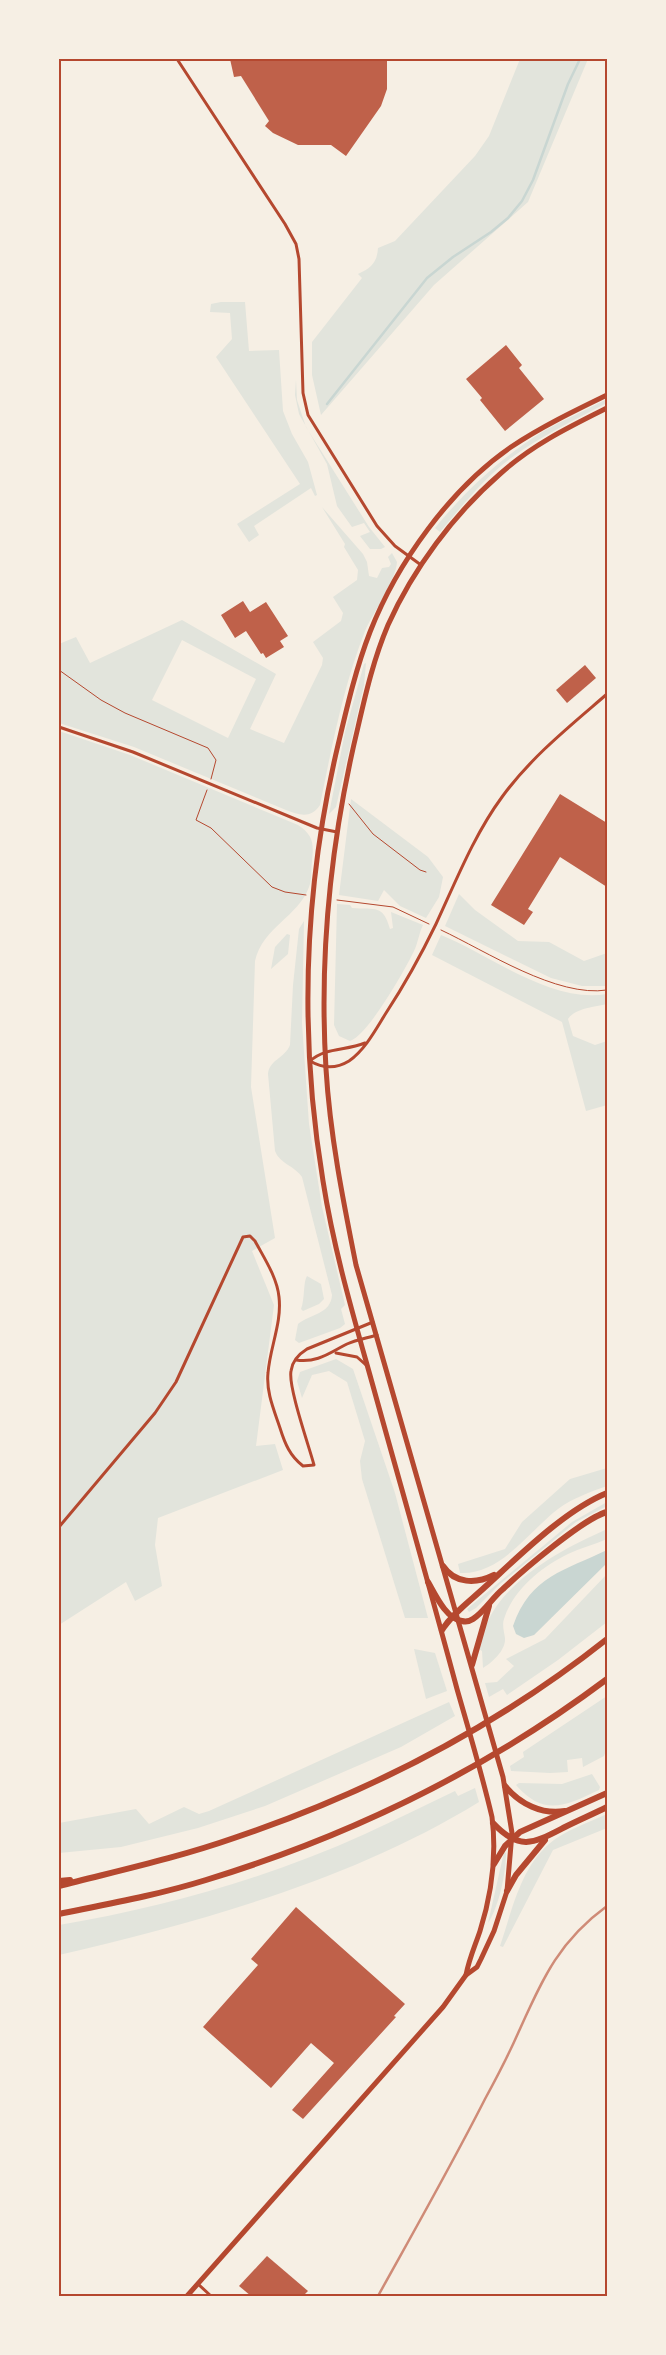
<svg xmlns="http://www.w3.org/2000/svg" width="666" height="2355" viewBox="0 0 666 2355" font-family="'Alegreya Sans',sans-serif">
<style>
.green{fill:#e2e4dc;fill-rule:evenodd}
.water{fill:#c9d6d2}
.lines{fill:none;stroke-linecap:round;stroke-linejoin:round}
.stream{stroke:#c9d6d2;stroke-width:2.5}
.building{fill:#bf614a}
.path{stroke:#b5482f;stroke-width:1}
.minor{stroke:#b5482f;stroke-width:3}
.secondary{stroke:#b5482f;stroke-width:5}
.motorway{stroke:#b5482f;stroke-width:6}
.rail{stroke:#cf8b77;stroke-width:2.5}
.neatline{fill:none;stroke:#b5482f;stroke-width:2}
</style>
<rect width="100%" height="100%" fill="#f6efe4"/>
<!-- green -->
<g class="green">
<path d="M520,59H588L528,202L434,285L321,415L312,375V342L362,278L358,274C371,268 377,263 378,248L395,241L475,156L489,136Z"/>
<path d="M221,302H245L249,351L279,350L283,411L292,434L308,462L317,495L315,496L311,488L254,526L259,535L249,542L237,524L300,484L216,357L232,339L230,313L210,312L211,304Z"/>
<path d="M296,380L297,400L306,427L369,527L385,547L381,549H370L360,536L370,532L364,523L352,527L337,506L327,464L299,414L295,395Z"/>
<path d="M607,399V403C574,420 541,436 511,458C484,478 462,506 440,532L435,528C466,490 500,459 542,432C563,420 586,410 607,399Z"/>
<path d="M322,507L363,554L367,562L369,576L377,578L382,568L389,567L391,564L388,557L392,553L397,562C396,580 373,613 365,631C343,687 332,746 320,805C311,819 299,815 286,810L134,747L59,723V644L76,637L90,663L182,620L276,674L250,729L284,743L322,665L323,658L313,642L341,621L343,613L333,597L357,580L358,570L344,547L345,544ZM182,640L256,679L228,738L152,700Z"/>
<path d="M366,663L364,685L336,807L329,814L345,732L364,664Z"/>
<path d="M59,731L130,755L298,825C313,835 314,843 312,861C311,869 312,880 309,887C298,917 263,927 255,961L251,1087L275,1238L252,1251L274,1305L256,1446L275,1444L283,1470L158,1518L155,1545L162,1586L135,1601L126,1582L59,1625Z"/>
<path d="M351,799L428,857L443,877L439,897L426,918L400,906L384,890L378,901L339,895Z"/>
<path d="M459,894L475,910L518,941L549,942L584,961L607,953V986H582L551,978L445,926Z"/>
<path d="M337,904L350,905L352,908C376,910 383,904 390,929L393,928L391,912L423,925C419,933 418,943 414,951C405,970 368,1035 350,1041L339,1036L334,1025Z"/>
<path d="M304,921L302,1023L309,1124L322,1207L345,1305L341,1309L345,1324L340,1328L299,1343L295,1340L298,1324C310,1314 331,1314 332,1295L302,1177C295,1166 280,1164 275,1151L268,1074C269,1060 285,1058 290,1045L293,985L299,929Z"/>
<path d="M287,934L290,935L288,954L271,969L275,947Z"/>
<path d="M441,935C490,955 552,1004 607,994V1004C595,1007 575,1008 568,1019L573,1036L595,1045L607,1041V1105L586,1111L562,1022L432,955Z"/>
<path d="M307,1276L321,1284L324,1299L319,1304L303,1311L301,1309C305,1299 303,1282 307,1276Z"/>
<path d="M336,1359L353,1369L395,1493L428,1618H405L362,1479L360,1461L365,1441L347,1382L329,1371L312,1375L302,1398L297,1381L300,1372Z"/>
<path d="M607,1468V1486C590,1492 573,1498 558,1509C529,1531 501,1575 460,1573L458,1564L505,1549L522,1522L570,1479Z"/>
<path d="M607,1502V1506L576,1522L500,1584L476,1608L469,1612L467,1609L572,1522Z"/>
<path d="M607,1529V1539C594,1545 580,1548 568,1554C541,1567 513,1590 504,1619C502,1624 504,1632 505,1638C506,1650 493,1662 483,1668L482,1651L479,1649C482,1640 483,1630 487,1623C508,1577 563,1549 607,1529Z"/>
<path d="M607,1574V1622L558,1660L507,1695L503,1689L489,1697L485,1683L497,1682L514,1666L506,1659L545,1639Z"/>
<path d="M414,1649L435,1653L447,1691L426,1699Z"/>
<path d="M607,1696V1747L604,1756L583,1767L582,1758L567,1760L568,1772L550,1773L511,1771L510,1766L524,1757L523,1752Z"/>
<path d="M449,1702L455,1716L401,1747L265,1806L198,1828L121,1847L59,1853V1823L136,1809L149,1824L184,1807L199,1814L209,1811Z"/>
<path d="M592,1774L600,1787L599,1790C565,1806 544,1817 516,1785L519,1783L562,1784Z"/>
<path d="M475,1788L479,1802C352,1880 203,1921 59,1955V1925C164,1907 268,1878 365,1834C396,1820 425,1805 455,1791L458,1796Z"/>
<path d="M607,1814V1828L553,1850L503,1947L500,1946C512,1911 520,1869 549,1844C565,1830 588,1823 607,1814Z"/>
<path d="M504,1852L506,1853C506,1873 499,1906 488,1923Z"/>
</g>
<!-- water -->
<path class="water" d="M607,1550V1563L534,1635L524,1638L516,1634L513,1626C530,1576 566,1570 607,1550Z"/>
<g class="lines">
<!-- stream -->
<path class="stream" d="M327,404L427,278L453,257L491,232L508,218L522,201L533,180L568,84L580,59"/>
</g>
<!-- building -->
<g class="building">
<path d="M230,59H387V89L381,106L346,156L331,145H298L273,133L265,126L269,121L241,76L234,77Z"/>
<path d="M506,345L522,365L519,368L544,399L505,431L480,400L482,398L466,379Z"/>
<path d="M243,601L250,612L266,602L288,636L280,641L284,647L266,658L263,653L261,654L246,631L235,638L221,615Z"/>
<path d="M585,665L596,678L567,703L556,690Z"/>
<path d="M560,794L607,823V887L560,857L528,909L533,912L524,925L491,905Z"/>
<path d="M296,1907L405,2004L394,2016L396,2017L303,2119L292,2110L334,2063L311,2043L271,2088L203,2027L258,1965L251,1959Z"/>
<path d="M267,2256L308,2291L303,2296H251L239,2286Z"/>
</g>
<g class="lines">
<!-- path -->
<g class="path">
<path d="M59,670L101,700L125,713L208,748L216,760L211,779"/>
<path d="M207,790L196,820L211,828L272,887L285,892L306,895"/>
<path d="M349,804L373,834L420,870L426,872"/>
<path d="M337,900L393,907L429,924"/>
<path d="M441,930C486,951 557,998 607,990"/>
</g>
<!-- minor -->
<g class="minor">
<path d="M177,59L285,224L296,244L299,259L303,393L308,415L377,526L395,546L421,565"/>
<path d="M59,727L133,752L317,828L337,832"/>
<path d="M365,1043C345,1051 326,1047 310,1061C322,1068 336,1069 349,1061C365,1050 376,1029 386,1013C405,984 421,955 436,924C456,881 474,835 502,797C531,757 570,726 607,694"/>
<path d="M336,1353L357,1357L366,1365"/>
<path d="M296,1360C318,1363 329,1353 347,1344C356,1340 367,1338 377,1335"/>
<path d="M59,1527L155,1413L176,1382L243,1237L250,1236L255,1241C264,1258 277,1277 279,1297C282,1323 270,1347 268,1373C266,1392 274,1410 280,1428C285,1444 290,1456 303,1466L314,1465C309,1446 288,1387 291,1371C292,1362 299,1354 307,1349L373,1322"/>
<path d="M198,2284L211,2296"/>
</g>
<!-- secondary -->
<g class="secondary">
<path d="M466,1975C469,1959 475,1946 480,1931C492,1893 497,1857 492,1817C482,1774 469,1731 457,1689C430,1588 401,1487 373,1386C354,1318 334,1251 323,1181C299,1036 304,888 338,745C347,707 356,668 370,632C397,563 450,489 511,447C541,427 574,411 607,395"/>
<path d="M187,2296L443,2007L466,1975L477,1967L481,1959L494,1931L507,1891L512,1833L503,1777L356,1265C343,1200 330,1135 326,1069C319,954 331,839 358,727C366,692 374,658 388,625C413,569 454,514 500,474C532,445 569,427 607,408"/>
</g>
<!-- motorway -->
<g class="motorway">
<path d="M443,1566C455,1584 476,1584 494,1575"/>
<path d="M428,1582C435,1594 446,1619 462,1621C466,1622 470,1621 473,1619C485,1611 492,1598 503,1589C522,1571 584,1518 607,1512"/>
<path d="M442,1630C453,1613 470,1601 485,1587C519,1556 565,1510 607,1493"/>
<path d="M472,1665L489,1606"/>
<path d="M505,1786C520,1804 542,1815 565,1811"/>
<path d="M493,1823C520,1852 534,1843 565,1827C579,1820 593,1814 607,1807"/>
<path d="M494,1864L505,1846L520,1832L607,1793"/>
<path d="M59,1881L70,1880"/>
<path d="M59,1886C117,1871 177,1858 234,1838C368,1793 496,1727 607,1639"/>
<path d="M507,1891L516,1875L545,1840"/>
<path d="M59,1914C108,1904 158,1895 206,1880C350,1836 487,1769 607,1679"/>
</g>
<!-- rail -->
<path class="rail" d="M378,2296C414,2231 451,2166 485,2099C497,2077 509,2054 519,2031C543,1978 559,1941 607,1906"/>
</g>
<!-- border -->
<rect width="666" height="2355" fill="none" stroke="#f6efe4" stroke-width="120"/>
<rect x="60" y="60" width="546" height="2235" class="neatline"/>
</svg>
